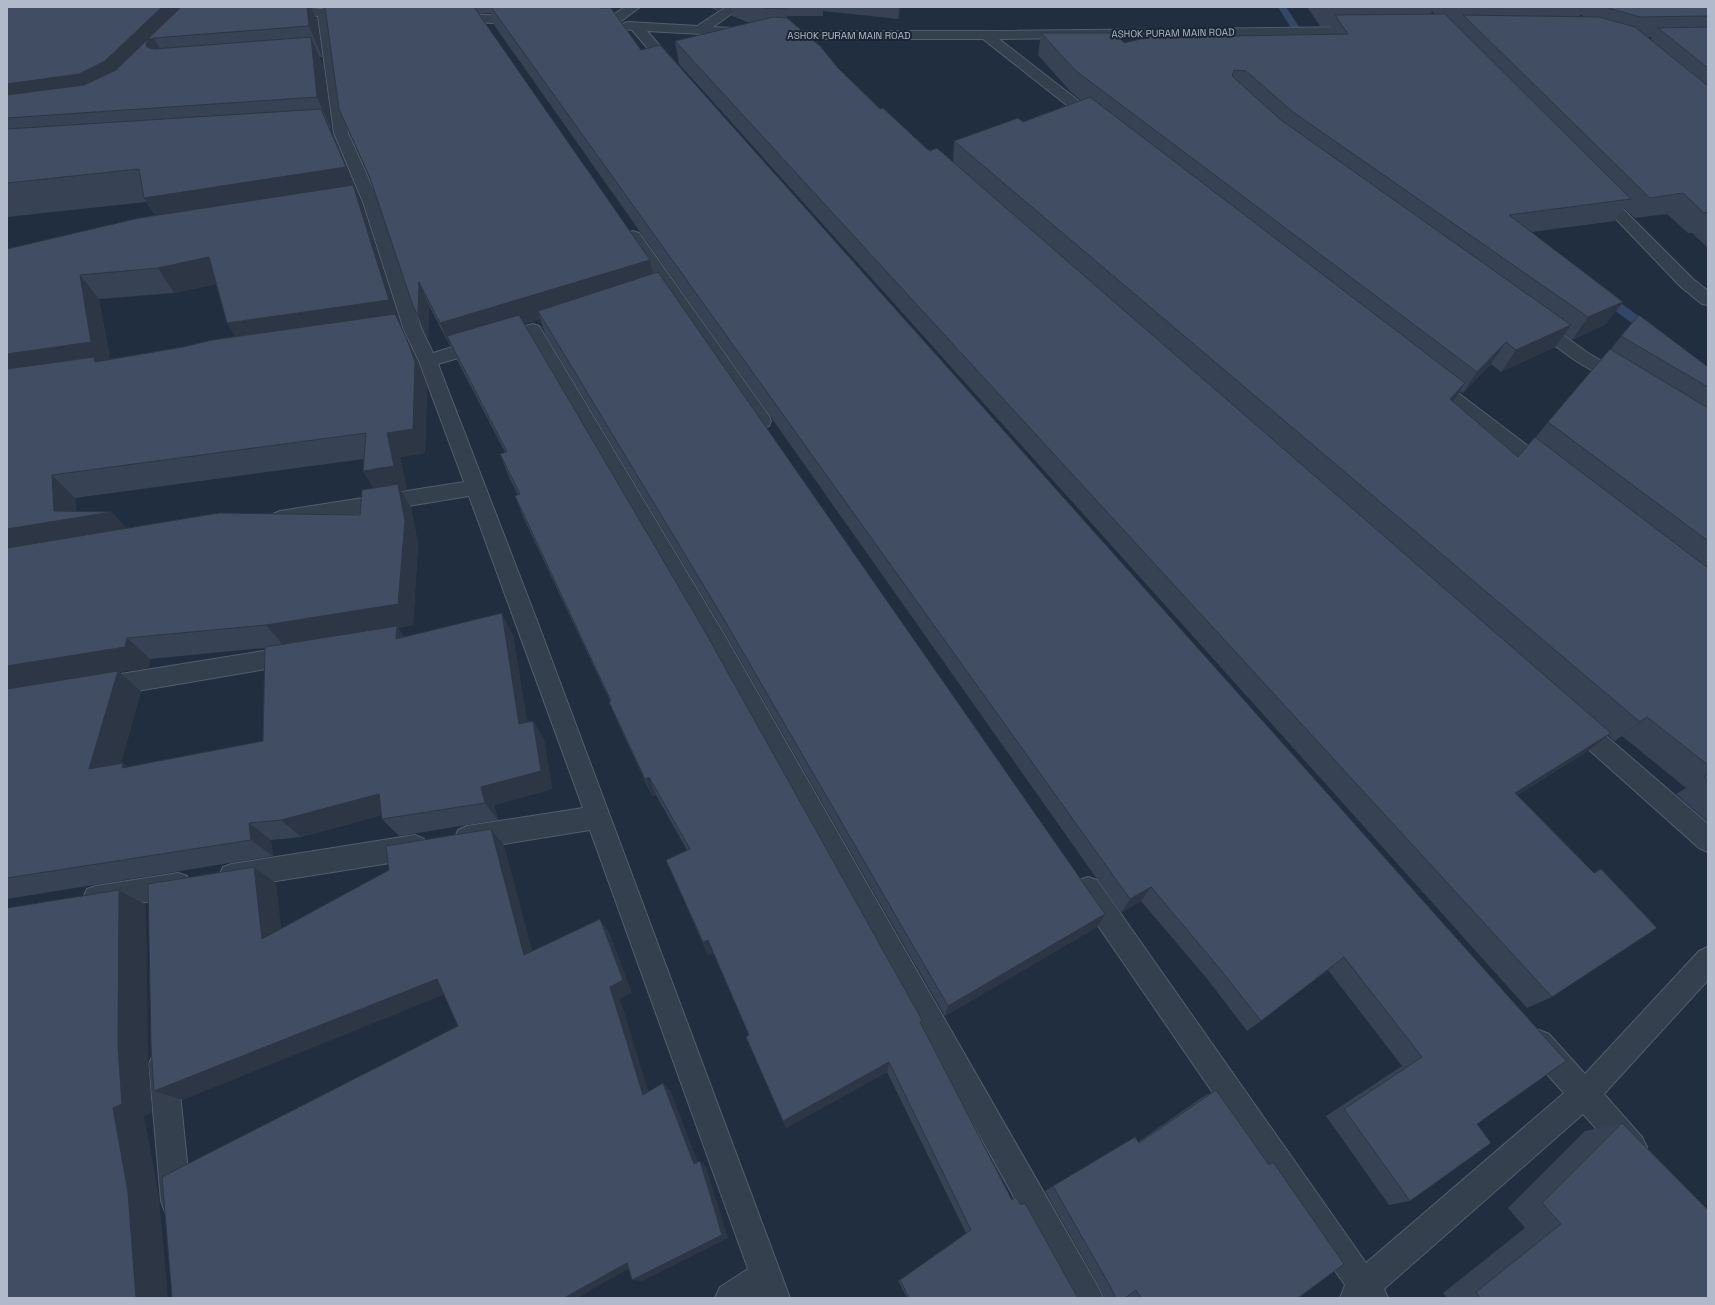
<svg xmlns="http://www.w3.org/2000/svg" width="1715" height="1305" viewBox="0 0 1715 1305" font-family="'Space Grotesk',sans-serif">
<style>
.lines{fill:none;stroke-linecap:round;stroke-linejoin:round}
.stream{fill:#334868;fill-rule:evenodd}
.minor-casing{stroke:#535d6d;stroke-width:2}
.minor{fill:#35404f;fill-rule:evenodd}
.wall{fill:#374254;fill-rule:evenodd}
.shaded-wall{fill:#2d3645}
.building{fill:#404d62;stroke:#2d3645}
.labels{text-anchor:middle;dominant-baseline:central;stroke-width:4;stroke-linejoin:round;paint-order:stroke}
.far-street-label{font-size:10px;fill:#b1baca;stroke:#1a2534}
</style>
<rect width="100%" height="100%" fill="#212e40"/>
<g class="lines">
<!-- stream -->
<g class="stream">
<path d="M1278,7H1286L1311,45L1309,47H1303Z"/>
<path d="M1603,292L1607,293L1655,328L1657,331L1655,334H1647L1599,299L1597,296L1599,293Z"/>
</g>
<defs>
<g id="minor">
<path d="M254,7H301L322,9L325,7H341L340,10L360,11L361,14L360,17H331L348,133L379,202L422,330L433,353L485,337L533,324L539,326L725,636L1098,1287L1103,1298H1070L709,648L528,337L438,364L536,618L790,1298H715L720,1287L748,1269L590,830L467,850L458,846L455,838L458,830L467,826L583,808L469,496L280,527L273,524L270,519L273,514L280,511L464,482L419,361L404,330L363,202L334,133L318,16L260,11L255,10Z"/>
<path d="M625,7H640L612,28H602L600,25L602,22Z"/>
<path d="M726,7H741L713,27L793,31H986L1358,27L1363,28L1365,31L1363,34L1358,35L999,39L1102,119L1104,122L1102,125L1097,126L1092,125L983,39H793L647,31L681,70L679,73L674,74L669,73L632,30L624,29L622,26L624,23L629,22L697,26Z"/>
<path d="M451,13L523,17L528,18L529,21L528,24L523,25L446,20L445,17L446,14Z"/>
<path d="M1599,188L1604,190L1693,279L1708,291V305L1702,304L1681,287L1594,196L1591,193L1594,190Z"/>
<path d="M633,231L639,233L769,416L771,421L769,426L762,428L755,426L625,236L627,233Z"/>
<path d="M1535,317L1541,319L1588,353L1627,376L1630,380L1627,384L1621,386L1615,384L1576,361L1529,327L1526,323L1529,319Z"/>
<path d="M1431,375L1437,377L1553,465L1556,470L1553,475L1546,477L1539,475L1425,385L1422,381L1425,377Z"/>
<path d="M295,646L303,648L306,655L303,662L295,664L102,697L94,694L91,687L94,680L102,677Z"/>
<path d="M1576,714L1584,717L1708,824V852L1699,848L1568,731L1564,724L1568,717Z"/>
<path d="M415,835L424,839L427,847L424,855L415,859L232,888L223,885L219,876L223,867L232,864Z"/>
<path d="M178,873L187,876L191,885L187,894L178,897L96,910L87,907L83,898L87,889L96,886Z"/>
<path d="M1088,877L1097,880L1366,1263L1564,1093L1529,1054L1525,1044L1529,1034L1539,1030L1549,1034L1585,1074L1699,951L1708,947V980L1604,1094L1642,1137L1647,1147L1642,1157L1632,1162L1622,1157L1583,1114L1384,1289L1388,1298H1340L1345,1285L1079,898L1075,889L1079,880Z"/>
<path d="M163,1050L173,1054L177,1064L191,1201L187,1212L176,1216L165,1212L161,1201L149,1064L153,1054Z"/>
</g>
</defs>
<!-- minor casing -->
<use href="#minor" class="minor-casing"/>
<!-- minor -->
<use href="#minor" class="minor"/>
</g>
<!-- wall -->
<g class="wall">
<path d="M7,7H311L317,20L322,57H319L324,68L331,128H330L360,198H359L364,210L401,325H400L418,362L427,387L425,453L400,457L407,490L401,491L411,507L418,544L413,625L398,628L404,637L513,635L527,722L533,721L544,740L552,789L494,805L498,820L399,836L382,819V815L301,837L271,840L273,856L7,899V249L155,215L146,202L7,217ZM216,284L227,323L236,336L183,347L110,359L99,299L174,293ZM364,459L373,488L360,515L127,528L76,511L75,498ZM265,648L263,741L127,767L121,763L141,691L119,672L148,668L150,659Z"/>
<path d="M325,7H604V8L641,50L1477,1124L1410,1201L1389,1205L1326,1116L1402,1066L1328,970L1261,1021L1247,1031L1208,980L1141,901L1121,913L494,25L491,13H478L650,260L653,274L1097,927L945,1016L726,635L545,334L540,319L524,324L922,1020L921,1024L1012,1200L1078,1298H907L898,1281L966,1233L887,1072L786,1128L746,1037L749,1035L713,953L708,955L666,860L687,850L656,795L652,796L617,721L610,701L524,519L515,496L518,495L509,477L500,454L505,452L457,360L451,346H450L429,306L428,340L413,306L371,181L339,109Z"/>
<path d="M708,7H724L718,11Z"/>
<path d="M731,7H901L898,19L823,11V16H787V18L880,109L927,149L953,162L954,141L1023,122L1082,101L1072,93L1038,55L1041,33L1124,43L1174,37L1328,34L1331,26H1320L1307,7H1708V248L1692,233H1688L1667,214L1635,218L1624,208L1615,221L1532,232L1606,324L1572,340L1564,334L1555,347L1501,372L1491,364L1463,393L1460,391L1453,402L1518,457L1536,437L1548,422L1611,349L1621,336L1708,367V822L1676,794L1686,788L1622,736L1615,741L1608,735L1588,751L1517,795L1552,997L1527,1008L679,64L675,41L750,23L732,16ZM1432,11L1435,14H1431ZM1581,14L1584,17H1579ZM1647,37H1652L1650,40Z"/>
<path d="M1216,1090L1269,1164L1273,1162L1298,1298H1128L1127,1296L1125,1298H1104L1099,1286L1045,1191L1135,1137L1138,1142L1201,1098Z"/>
<path d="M1622,1123L1708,1298H1447L1443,1293L1525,1228L1508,1208L1585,1131Z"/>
</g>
<!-- shaded-wall -->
<g class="shaded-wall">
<path d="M162,7H194L154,38L171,68L7,118V84Z"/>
<path d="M307,7H311L317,20L322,57L309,26Z"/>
<path d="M717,7H724L718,11Z"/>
<path d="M899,7H901L898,19Z"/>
<path d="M311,37L324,68L331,128L317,97Z"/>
<path d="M321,109L360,198H359L364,210L401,325L243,348L227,323L389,300L164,229L144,198Z"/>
<path d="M209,257L225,282L174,293L158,268Z"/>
<path d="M650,260L655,283L538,311L540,319L452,346L447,336L451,346H450L440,323Z"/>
<path d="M80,275L99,299L111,367L7,381V354Z"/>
<path d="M419,282L429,306L428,340L418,316Z"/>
<path d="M1623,302L1606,324L1572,340L1588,317Z"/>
<path d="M1571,325L1555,347L1501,372L1516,350Z"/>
<path d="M406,337L418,362L427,387L425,453L400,457L407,490L401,491L411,507L418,544L413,625L398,628L411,647L396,639L284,646L266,625L377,495L363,471L387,433Z"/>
<path d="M1506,342L1491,364L1463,393L1477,372Z"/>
<path d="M1465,383L1450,407V399Z"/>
<path d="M52,475L75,498L76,518L112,512L133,535L7,555V529L54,511Z"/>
<path d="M502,613L513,635L531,743L519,724Z"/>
<path d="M127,638L150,659L148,668L119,672L141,691L115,787L89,769L7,690V666Z"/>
<path d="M1647,717L1622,736L1615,741L1640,722Z"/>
<path d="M533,721L544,740L552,789L494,805L498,820L485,803L481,787Z"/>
<path d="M1611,733L1588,751L1494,810L1515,793Z"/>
<path d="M123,763L148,782L122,768Z"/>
<path d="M649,777L656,795L652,796L645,779Z"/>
<path d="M379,794L395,811L301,837L281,820Z"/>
<path d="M249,823L271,840L273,856L251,840Z"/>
<path d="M491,829L504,845L537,968L524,955Z"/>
<path d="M254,867L276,883L284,952L262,939Z"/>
<path d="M1151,887L1141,901L1121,913L1130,899Z"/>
<path d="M119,890L146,905L148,1056L152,1112L144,1116L159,1197L168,1298H136L113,1108L118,1046Z"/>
<path d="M1105,914L1097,927L945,1016L948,1006Z"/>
<path d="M600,919L610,934L632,993L620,999L652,1103L643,1095L610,987Z"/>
<path d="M708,940L713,953L708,955L703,942Z"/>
<path d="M437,979L453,991L183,1100L154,1091Z"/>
<path d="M889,1062L887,1072L786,1128L783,1121Z"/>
<path d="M663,1083L671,1092L701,1170L694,1164Z"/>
<path d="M700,1161L706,1167L728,1238L642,1281L632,1280Z"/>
<path d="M627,1263L637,1264L577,1298H564Z"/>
</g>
<!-- building -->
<g class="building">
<path d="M7,7H162L105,61L79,74L7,84Z"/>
<path d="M181,7H307L309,26L154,38L149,39L146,43L147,47L154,49L311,37L317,97L7,118V95L84,85L116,70Z"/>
<path d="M325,7H474L650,260L440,323L419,282L418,316L413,306L370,178L339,109Z"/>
<path d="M491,7H580L611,8L641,50L660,45L1566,1061L1477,1124L1491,1143L1410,1201L1344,1109L1422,1057L1344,957L1261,1021L1220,969L1151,887L1130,899Z"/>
<path d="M761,7H785L787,9L764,8Z"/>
<path d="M1605,7H1708V16L1640,17Z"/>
<path d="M1445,14L1631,199L1509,215L1623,302L1588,317L1293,112L1246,71L1234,70L1232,76L1281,120L1571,325L1516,350L1506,342L1477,372L1076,71L1041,33H1116L1124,43L1169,32L1174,37L1348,34L1335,15Z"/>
<path d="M1463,15L1599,17L1635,27L1708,86V212L1704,213L1683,193L1650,198Z"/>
<path d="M773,17L787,18L820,46L838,68L880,109L883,108L927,149L930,151L937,148L1611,733L1515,793L1594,873L1601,869L1657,928L1552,997L675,41Z"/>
<path d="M1708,27V68L1658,28Z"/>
<path d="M1090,97L1465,383L1450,399L1518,457L1535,437L1708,568V765L1647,717L1640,722L954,141L1018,118L1023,122Z"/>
<path d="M321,109L346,167L144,198L139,169L7,183V129Z"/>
<path d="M353,185L389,300L227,323L209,257L158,268L80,275L91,342L7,354V249L139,218Z"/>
<path d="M658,272L1105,914L948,1006L722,616L538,311Z"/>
<path d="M395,314L406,337L415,362L413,429L387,433L394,466L363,471L366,433L52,475L54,511L112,512L7,529V369L94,357L95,362L183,347L212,340Z"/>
<path d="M519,315L703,628L922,1020L920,1022L1012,1200L1016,1197L1021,1205L1025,1203L1078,1298H909L900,1280L971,1230L889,1062L783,1121L746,1037L749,1035L708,940L703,942L666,860L690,849L649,777L645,779L609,702L611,701L515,496L520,494L500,454L507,452L447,336Z"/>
<path d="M1639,315L1708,367V387L1621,336Z"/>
<path d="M1610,349L1708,408V541L1548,422Z"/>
<path d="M398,484L405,521L398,604L266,625L127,638L125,647L7,666V548L219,513L360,515L362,490Z"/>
<path d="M502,613L519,724L533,721L541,771L481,787L485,803L382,819L379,794L281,820L249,823L251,840L7,878V689L118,671L89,769L123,763L122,768L263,741L265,647L397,626L396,639Z"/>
<path d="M1708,774V780L1704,777Z"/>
<path d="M491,829L524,955L600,919L623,980L610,987L643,1095L663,1083L694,1164L700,1161L722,1235L632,1280L627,1263L564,1298H172L162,1177L458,1026L437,979L154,1091L151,1046L148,884L254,867L262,939L389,870L386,846Z"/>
<path d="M119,890L118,1046L122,1104L113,1108L128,1192L136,1298H7V908Z"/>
<path d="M1216,1090L1269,1165L1273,1162L1344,1264L1298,1298H1141L1136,1290L1125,1298H1116L1110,1286L1053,1186L1135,1137L1139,1143Z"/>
<path d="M1622,1123L1708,1210V1298H1480L1476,1292L1561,1224L1542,1203Z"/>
</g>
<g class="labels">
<!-- far-street labels -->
<g class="far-street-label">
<text transform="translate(1173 33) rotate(-1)">ASHOK PURAM MAIN ROAD</text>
<text x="849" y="35">ASHOK PURAM MAIN ROAD</text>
</g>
</g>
<!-- border -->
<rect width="1715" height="1305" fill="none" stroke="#b1baca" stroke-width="16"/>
</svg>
